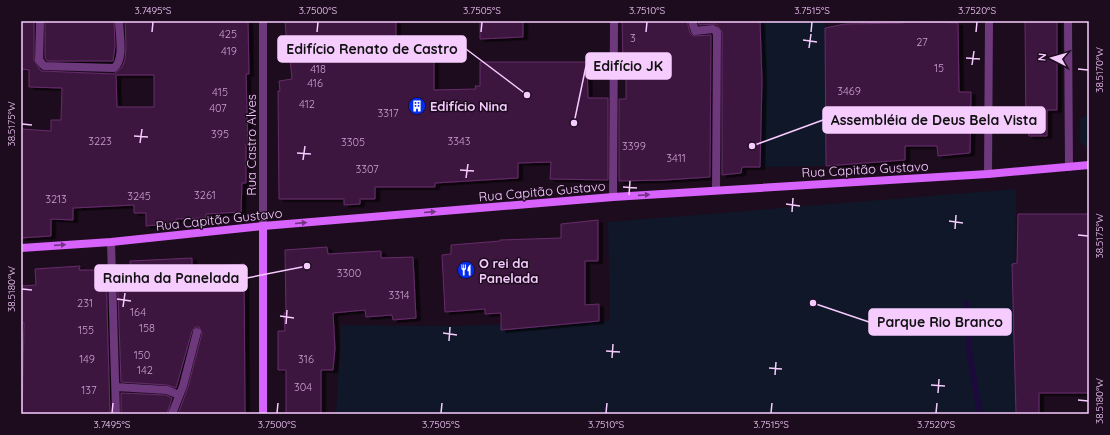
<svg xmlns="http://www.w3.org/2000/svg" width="1110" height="435" viewBox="0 0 1110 435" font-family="Quicksand,sans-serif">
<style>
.green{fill:#101728}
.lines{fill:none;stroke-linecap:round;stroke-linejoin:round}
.stream{stroke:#1c0a3a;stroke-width:6}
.building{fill:#3c193f;stroke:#662b6a;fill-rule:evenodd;filter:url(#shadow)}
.lane{stroke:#6d387c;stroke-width:8}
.street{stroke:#6d387c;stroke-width:8}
.secondary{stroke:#d863fc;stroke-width:8}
.oneway{fill:#713382}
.ticks{fill:none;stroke:#f6cbfe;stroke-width:1.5}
.labels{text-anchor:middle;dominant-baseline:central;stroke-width:3;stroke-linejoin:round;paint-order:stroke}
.number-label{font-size:11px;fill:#c89ece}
.poi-label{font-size:13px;font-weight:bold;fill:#f6cbfe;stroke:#1d0c1e;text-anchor:start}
.street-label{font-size:13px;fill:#f6cbfe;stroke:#1d0c1e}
.leader{fill:none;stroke:#f6cbfe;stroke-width:1.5}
.callout-dot{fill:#f6cbfe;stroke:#1d0c1e;stroke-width:1.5}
.callout{fill:#f6cbfe;stroke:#f6cbfe;stroke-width:1.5}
.callout-label{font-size:14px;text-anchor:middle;font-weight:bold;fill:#111}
.neatline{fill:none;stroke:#f6cbfe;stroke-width:1.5}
.ticks-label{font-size:10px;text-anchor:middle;fill:#f6cbfe}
</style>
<defs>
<filter id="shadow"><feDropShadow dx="4.5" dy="2.5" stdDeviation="0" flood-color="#0009"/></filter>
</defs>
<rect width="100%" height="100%" fill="#1d0c1e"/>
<!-- green -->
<g class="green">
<path d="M760,21H825V166L759,167Z"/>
<path d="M1089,114V149L1080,142V119Z"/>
<path d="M1016,189L1015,414H336L341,325L450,326L610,321L608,222Z"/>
</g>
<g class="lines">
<!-- stream -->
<path class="stream" d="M966,303L969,351L980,414"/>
</g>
<!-- building -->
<g class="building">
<path d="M21,21H34V60L41,71L114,74L122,67L125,60L126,46L125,21H248L249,74H246L248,144H246V183H242L241,212L206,214V218L176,219V223L146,226V213H134V205L73,208V220L51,219V236L21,238V129L51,131V120H61L62,88L29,87V70L21,69ZM116,75H154V107H117Z"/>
<path d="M45,21H114L115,46L113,61H47L45,58Z"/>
<path d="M285,21H396V39L434,38V90L476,89L475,86H480V62H587L588,98H608V180L550,179L551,162L518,163V178L435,183V187H375V199H360V204L344,205V199H279L278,91H280L279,81L292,79L289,48H287Z"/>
<path d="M480,21H523V37L480,39Z"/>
<path d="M622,21H687L690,33L693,36L711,35L710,177L665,180L619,181V99H626V64H623Z"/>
<path d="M698,21H760L762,81L760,167H742L741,173L722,175V32L716,24L699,25Z"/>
<path d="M903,21L958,23L959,92H971L970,153L938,156L937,146H905V160L826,166L825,28L845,24L903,23Z"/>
<path d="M1025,21H1057V110H1047V136H1029L1028,132H1026Z"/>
<path d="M1018,214H1089V393H1039V414H1016L1012,264L1017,263Z"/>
<path d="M598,220V261H585V305L599,304V321L501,330V313L485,314V309L445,312L442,255L451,254V245L500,241V240L561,238V224Z"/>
<path d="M327,247L328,254L381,251V258L413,257L416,318L393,320L392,315L366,317L365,310L333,313L335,348L333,370H321V414H286V370H278V331H285L284,313H286L285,250Z"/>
<path d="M192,258V268L244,264L245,414H178L188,387L202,333L199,327H195L192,331L176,388L167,385L121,382L117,266H130V261Z"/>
<path d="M80,266L79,270H106L110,414H22L24,323H21V286L36,285L35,269Z"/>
<path d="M121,393L166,395L172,398L167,414H121Z"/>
</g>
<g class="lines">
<!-- lane -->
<g class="lane">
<path d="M692,21L695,31L713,29L717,32L716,190"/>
<path d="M172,414L183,386L197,332"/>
</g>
<!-- street -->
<g class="street">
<path d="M40,21L39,60L44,66L114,68C125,59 119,34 119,21"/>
<path d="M1068,21L1069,167"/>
<path d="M988,174L989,21"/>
<path d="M613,197L614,21"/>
<path d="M263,226V21"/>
<path d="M111,242L116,414"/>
<path d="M116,387L167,390L179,395"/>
</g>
<!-- secondary -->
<g class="secondary">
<path d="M263,226V414"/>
<path d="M21,248L111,242L263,226L613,197L988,174L1089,165"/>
</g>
</g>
<!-- one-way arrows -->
<defs><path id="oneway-solid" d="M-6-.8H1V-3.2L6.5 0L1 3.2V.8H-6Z"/></defs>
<g class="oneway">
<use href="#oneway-solid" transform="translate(644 195) rotate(-4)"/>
<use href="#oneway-solid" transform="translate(430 212) rotate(-5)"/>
<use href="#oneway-solid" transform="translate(301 223) rotate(-5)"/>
<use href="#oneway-solid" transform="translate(60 245) rotate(-4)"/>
</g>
<!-- ticks -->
<path class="ticks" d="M152,32L153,22M317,32L318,22M481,32L482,22M646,32L647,22M811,32L812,22M976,32L977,22M803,40L817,42M809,48L811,34M966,58L980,59M972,65L974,51M1078,69L1088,70M22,124L32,125M134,136L148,137M140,143L142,129M297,153L311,154M303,160L305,146M460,170L474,171M466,178L468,164M623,187L637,188M629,195L630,181M786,204L800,206M792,212L793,198M949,221L963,223M955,229L956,215M1078,235L1088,236M22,289L32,290M117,299L131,301M123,307L125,293M280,316L294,318M286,324L287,310M443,333L457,335M449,341L450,327M606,351L620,352M612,358L613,344M769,368L782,369M775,375L776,362M931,385L945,386M938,393L939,379M1078,400L1088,401M112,413L113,403M277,413L278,403M441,413L442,403M606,413L607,403M771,413L772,403M936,413L937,403"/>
<!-- icons -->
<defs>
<symbol id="building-disc" viewBox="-11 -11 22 22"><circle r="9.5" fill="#042bf0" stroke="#1d0c1e"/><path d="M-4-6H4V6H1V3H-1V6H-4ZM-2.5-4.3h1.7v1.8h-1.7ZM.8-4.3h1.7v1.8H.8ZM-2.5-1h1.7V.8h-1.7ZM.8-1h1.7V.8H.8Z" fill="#fff"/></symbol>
<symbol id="restaurant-disc" viewBox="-11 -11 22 22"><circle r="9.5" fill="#042bf0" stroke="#1d0c1e"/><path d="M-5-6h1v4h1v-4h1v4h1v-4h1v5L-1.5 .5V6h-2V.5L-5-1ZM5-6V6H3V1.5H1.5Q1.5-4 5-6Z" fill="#fff"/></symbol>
</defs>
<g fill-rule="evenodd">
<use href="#building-disc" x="407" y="96" width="20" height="20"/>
<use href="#restaurant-disc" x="456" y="260" width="20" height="20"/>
</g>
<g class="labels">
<!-- number labels -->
<g class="number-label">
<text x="228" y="34">425</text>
<text x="633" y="38">3</text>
<text x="922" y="42">27</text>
<text x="229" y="51">419</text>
<text x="939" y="68">15</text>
<text x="318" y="69">418</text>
<text x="315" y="83">416</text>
<text x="849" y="91">3469</text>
<text x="220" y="92">415</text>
<text x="307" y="104">412</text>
<text x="218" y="108">407</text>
<text x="388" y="113">3317</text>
<text x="220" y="134">395</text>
<text x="100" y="141">3223</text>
<text x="459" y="141">3343</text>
<text x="353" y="142">3305</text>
<text x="634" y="146">3399</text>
<text x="676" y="158">3411</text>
<text x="367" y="169">3307</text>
<text x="205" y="195">3261</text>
<text x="139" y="196">3245</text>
<text x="56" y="199">3213</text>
<text x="349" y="273">3300</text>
<text x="399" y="295">3314</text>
<text x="85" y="303">231</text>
<text x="138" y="312">164</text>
<text x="147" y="328">158</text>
<text x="86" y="330">155</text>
<text x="142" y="355">150</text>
<text x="87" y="359">149</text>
<text x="306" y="359">316</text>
<text x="145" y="370">142</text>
<text x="303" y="387">304</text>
<text x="89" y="390">137</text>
</g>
<!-- poi labels -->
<g class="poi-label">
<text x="430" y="106">Edifício Nina</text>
<text x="479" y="263">O rei da<tspan x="479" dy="15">Panelada</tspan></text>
</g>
<!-- street labels -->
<g class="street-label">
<text transform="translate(251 145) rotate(-90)">Rua Castro Alves</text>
<text transform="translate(865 169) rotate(-3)">Rua Capitão Gustavo</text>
<text transform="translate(542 191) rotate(-5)">Rua Capitão Gustavo</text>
<text transform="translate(219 219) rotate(-6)">Rua Capitão Gustavo</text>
</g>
</g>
<!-- callouts -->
<path class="leader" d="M527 95L466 49M574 123L586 66M752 146L823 120M307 266L247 278M813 303L869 322"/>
<g class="callout-dot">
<circle cx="527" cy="95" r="4"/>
<circle cx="574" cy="123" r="4"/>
<circle cx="752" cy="146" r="4"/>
<circle cx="307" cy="266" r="4"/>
<circle cx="813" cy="303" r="4"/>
</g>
<g class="callout">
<rect x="278" y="36" width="188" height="26" rx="4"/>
<rect x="586" y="53" width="85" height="26" rx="4"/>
<rect x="823" y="107" width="222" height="26" rx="4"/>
<rect x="95" y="265" width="152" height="26" rx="4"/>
<rect x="869" y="309" width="142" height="26" rx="4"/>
</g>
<g class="callout-label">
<text x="372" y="54">Edifício Renato de Castro</text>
<text x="628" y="71">Edifício JK</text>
<text x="934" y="125">Assembléia de Deus Bela Vista</text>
<text x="171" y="283">Rainha da Panelada</text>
<text x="940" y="327">Parque Rio Branco</text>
</g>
<!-- border -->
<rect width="1110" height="435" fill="none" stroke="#1d0c1e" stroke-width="44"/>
<!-- north arrow -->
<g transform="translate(1052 58) rotate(276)" stroke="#1d0c1e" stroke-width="3" paint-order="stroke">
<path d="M0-3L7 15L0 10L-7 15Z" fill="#f6cbfe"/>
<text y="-6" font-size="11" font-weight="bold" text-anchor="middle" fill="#f6cbfe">N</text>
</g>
<rect x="22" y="22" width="1066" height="391" class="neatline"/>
<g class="ticks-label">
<text x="153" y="14">3.7495°S</text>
<text x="318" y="14">3.7500°S</text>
<text x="482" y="14">3.7505°S</text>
<text x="647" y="14">3.7510°S</text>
<text x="812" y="14">3.7515°S</text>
<text x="977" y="14">3.7520°S</text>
<text transform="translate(1099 70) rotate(-90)" y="4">38.5170°W</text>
<text transform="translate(11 124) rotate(-90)" y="4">38.5175°W</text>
<text transform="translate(1099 236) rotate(-90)" y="4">38.5175°W</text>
<text transform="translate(11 289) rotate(-90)" y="4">38.5180°W</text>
<text transform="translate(1099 401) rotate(-90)" y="4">38.5180°W</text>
<text x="112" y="428">3.7495°S</text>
<text x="277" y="428">3.7500°S</text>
<text x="441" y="428">3.7505°S</text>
<text x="606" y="428">3.7510°S</text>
<text x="771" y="428">3.7515°S</text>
<text x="936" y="428">3.7520°S</text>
</g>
</svg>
